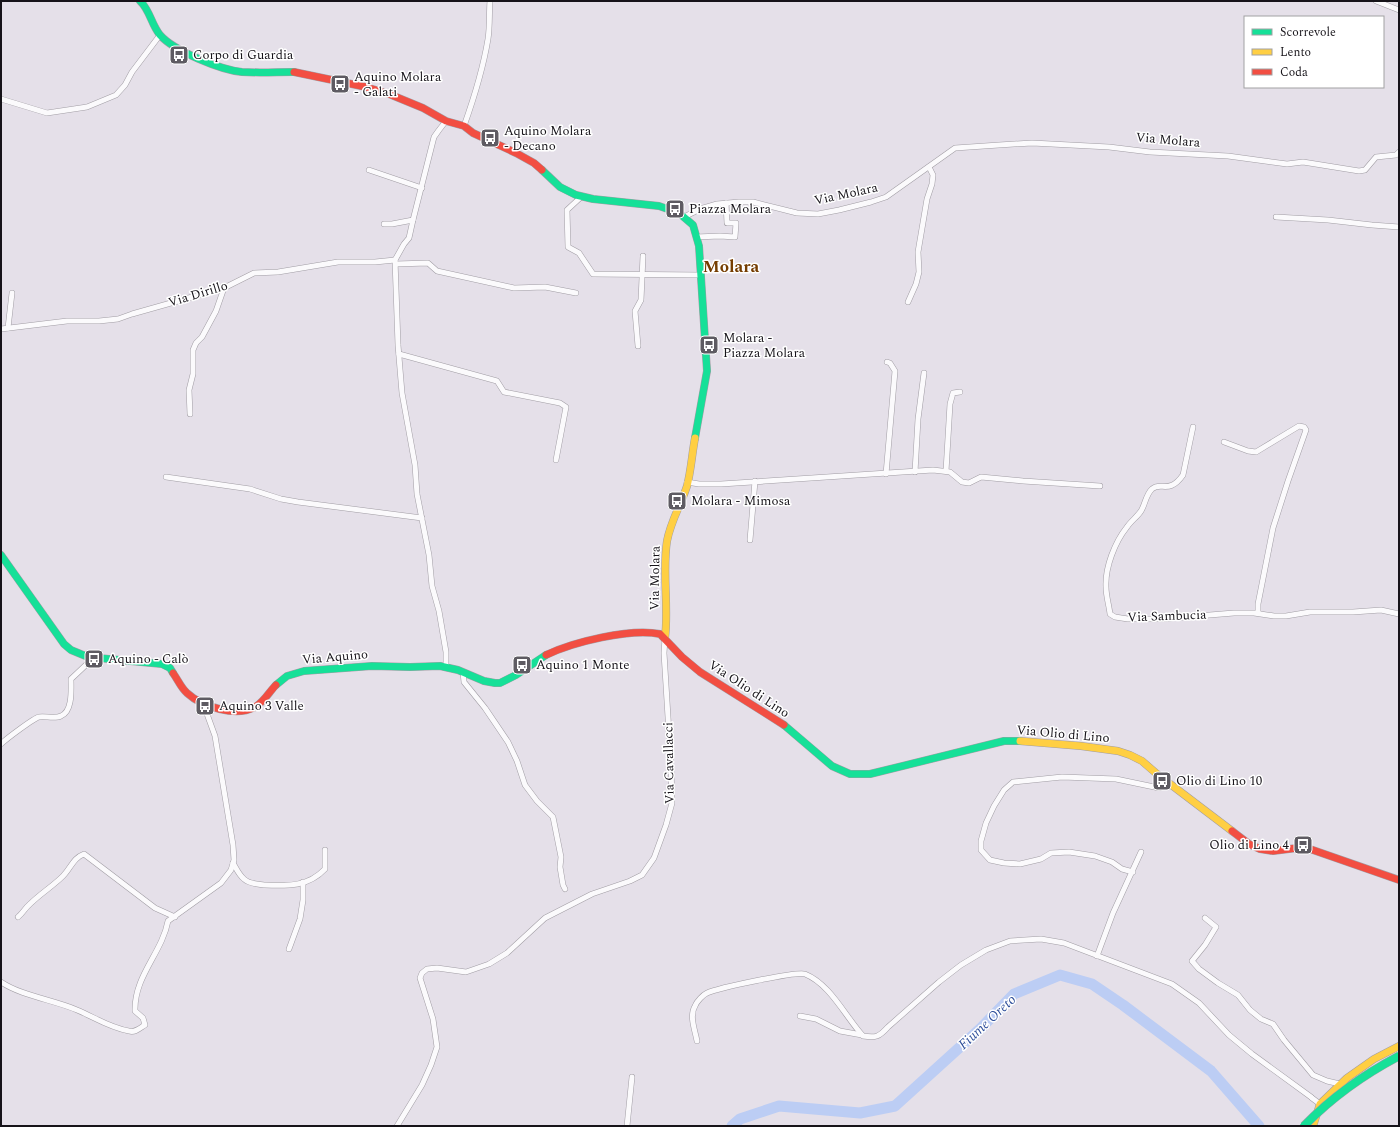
<svg xmlns="http://www.w3.org/2000/svg" width="1400" height="1127" viewBox="0 0 1400 1127" font-family="Spectral,serif">
<style>
.lines{fill:none;stroke-linecap:round;stroke-linejoin:round}
.river{stroke:#bccdf4;stroke-width:11}
.street-casing{stroke:#a19da4;stroke-width:6}
.fast-casing{stroke:#a19da4;stroke-width:8}
.slow-casing{stroke:#a19da4;stroke-width:8}
.jam-casing{stroke:#a19da4;stroke-width:8}
.street{stroke:#fbfafc;stroke-width:5}
.fast{stroke:#16e098;stroke-width:7}
.slow{stroke:#ffcf43;stroke-width:7}
.jam{stroke:#f24e42;stroke-width:7}
.fast-bridge-casing{stroke:#a19da4;stroke-width:9;stroke-linecap:butt}
.fast-bridge{stroke:#16e098;stroke-width:8}
.labels{text-anchor:middle;dominant-baseline:central;stroke-width:3;stroke-linejoin:round;paint-order:stroke}
.poi-label{font-size:13px;fill:#161319;stroke:#fff;text-anchor:start}
.street-label{font-size:13px;fill:#161319;stroke:#fff}
.water-label{font-size:14px;font-style:italic;fill:#30509b;stroke:#fff}
.district-label{font-size:17px;font-weight:bold;fill:#753d01;stroke:#fff}
</style>
<rect width="100%" height="100%" fill="#e5e0e9"/>
<g class="lines">
<!-- river -->
<path class="river" d="M732,1126L740,1119L779,1106L860,1113L895,1106L981,1028L1014,994L1060,975L1092,984L1123,1005L1211,1071L1259,1126"/>
<defs>
<g id="street">
<path d="M1376,1L1399,10"/>
<path d="M1,99L47,113L87,107L116,95L125,85L132,72L160,35"/>
<path d="M464,126C474,98 483,69 488,39C490,26 489,13 490,1"/>
<path d="M369,170L422,188"/>
<path d="M581,197L567,210L568,247L579,253L593,274L700,275"/>
<path d="M684,217L700,209L717,204L739,202H753L797,213L818,214L839,210L871,202L886,197L955,148L999,145L1032,143L1109,147L1150,152L1228,156L1287,164L1303,162L1359,171L1365,170L1376,157L1396,155L1399,152"/>
<path d="M1276,217L1328,220L1372,225L1399,227"/>
<path d="M413,220L409,238L404,244L395,260L398,345L402,393L415,465L417,494L429,555L432,586L439,611L446,652V667"/>
<path d="M384,224H392L413,220L434,137L439,130L446,121"/>
<path d="M696,237L720,236L735,237L736,223H727L726,203"/>
<path d="M396,264L428,263L437,271L514,288L545,287L576,293"/>
<path d="M908,302L916,284L919,272L918,252L927,199L932,184L933,175L929,167"/>
<path d="M8,328L12,293"/>
<path d="M1,329L67,321H99L118,319L132,314L224,288L254,273L278,272L338,262H375L395,260"/>
<path d="M638,346L635,311L641,300L643,256"/>
<path d="M399,354L497,381L504,392L560,403L566,407L556,460"/>
<path d="M190,414L189,390L193,374V350L196,343L202,337L216,311L224,288"/>
<path d="M1193,427L1183,475C1169,495 1161,481 1152,489C1146,494 1145,505 1141,511C1137,517 1131,521 1127,527C1115,542 1105,567 1106,587C1106,596 1109,605 1110,614L1115,617L1128,619H1161L1234,613H1254L1274,616H1286L1310,612H1353L1381,610L1399,614"/>
<path d="M1224,442L1248,451L1256,452L1299,426L1304,427L1306,430L1288,481L1273,528L1258,604V613"/>
<path d="M946,471L950,404L953,393L960,392"/>
<path d="M915,472L918,419L924,373"/>
<path d="M886,474L895,371L890,363L887,362"/>
<path d="M166,477L250,489L281,499L298,502L422,518"/>
<path d="M687,482L699,484H721L933,470L950,472L962,482L969,483L981,477L1023,481L1100,486"/>
<path d="M750,540L755,481"/>
<path d="M463,672L464,682L485,708L508,742L517,761L525,785L537,801L553,817L561,857L560,867L563,885L565,889"/>
<path d="M1,744C6,739 34,718 39,717C46,716 55,719 61,716C73,711 71,689 71,679L88,663L92,657"/>
<path d="M233,863C236,868 239,875 244,879C249,884 257,884 264,885C288,886 308,887 325,869V850"/>
<path d="M1133,872L1122,869L1112,862L1095,856L1069,852L1051,853L1041,859L1020,864L1004,863L990,860L981,850V841L986,823L994,806L1004,790L1013,782L1062,777L1116,779L1159,788L1171,784"/>
<path d="M18,917C23,913 25,908 30,904C40,894 53,886 63,876C71,868 73,858 84,854L155,908L175,917"/>
<path d="M1205,918L1216,927L1205,945L1192,961L1199,969L1218,983L1238,995L1250,1010L1261,1019L1273,1024L1284,1040L1313,1075L1327,1081L1340,1084"/>
<path d="M289,949L300,919L303,900V882"/>
<path d="M1097,956L1113,913L1141,852"/>
<path d="M1,982C22,996 54,1000 77,1010C94,1017 110,1028 129,1031C135,1033 140,1028 145,1025L143,1018L135,1011C134,976 162,953 168,921L221,883L231,870L234,860L233,845L215,736L207,714L208,706"/>
<path d="M800,1016L816,1019L840,1031L862,1035"/>
<path d="M697,1041C695,1030 689,1016 695,1006C697,1001 703,995 707,993C718,988 797,971 805,974C830,984 845,1016 863,1036C876,1038 879,1037 888,1027L939,982L961,965L986,950L1010,941L1041,939L1064,943L1172,984L1199,1003L1229,1035L1252,1054L1311,1097"/>
<path d="M1312,1098L1320,1104"/>
<path d="M397,1126L422,1085L431,1065L437,1047L433,1019L420,978L422,973L427,969L437,968L466,972L489,964L507,953L545,918L592,894L630,881L642,875L654,858L666,825L672,803L671,765L664,653L665,638"/>
<path d="M627,1126L632,1077"/>
</g>
<g id="fast">
<path d="M140,1C150,10 151,24 160,35C174,51 221,70 242,72C259,73 277,72 294,72"/>
<path d="M542,170L560,187L576,195L593,199L659,206L679,213L693,225L699,246L707,371L695,438"/>
<path d="M1,555L64,644L71,650L88,657L162,664L170,668L173,673"/>
<path d="M276,685L287,676L304,671L372,666L410,667L440,666L458,670L484,681L495,683H500L516,675L546,655"/>
<path d="M784,725L832,766L850,774H870L1004,741H1020"/>
</g>
<g id="slow">
<path d="M665,638C669,606 662,573 667,541C671,520 681,505 687,486C691,471 692,454 695,438"/>
<path d="M1020,741L1081,746L1118,751L1130,755L1142,761L1157,774L1232,831"/>
<path d="M1313,1126L1320,1104L1347,1078L1374,1059L1399,1046"/>
</g>
<g id="jam">
<path d="M294,72L366,87L389,94L423,108L446,121L464,126L473,133L516,153L534,163L542,170"/>
<path d="M546,655C573,642 630,628 660,634L682,657L700,672L784,725"/>
<path d="M173,673C178,680 181,688 187,693C202,707 236,717 255,707C264,702 269,692 276,685"/>
<path d="M1232,831L1249,844L1260,849L1273,851L1297,848L1310,849L1399,880"/>
</g>
</defs>
<!-- street casing -->
<use href="#street" class="street-casing"/>
<!-- fast casing -->
<use href="#fast" class="fast-casing"/>
<!-- slow casing -->
<use href="#slow" class="slow-casing"/>
<!-- jam casing -->
<use href="#jam" class="jam-casing"/>
<!-- street -->
<use href="#street" class="street"/>
<!-- fast -->
<use href="#fast" class="fast"/>
<!-- slow -->
<use href="#slow" class="slow"/>
<!-- jam -->
<use href="#jam" class="jam"/>
<defs>
<path id="fast-bridge" d="M1304,1126C1332,1097 1363,1075 1399,1056"/>
</defs>
<!-- fast-bridge casing -->
<use href="#fast-bridge" class="fast-bridge-casing"/>
<!-- fast-bridge -->
<use href="#fast-bridge" class="fast-bridge"/>
</g>
<!-- icons -->
<defs>
<symbol id="bus-square" viewBox="-11 -11 22 22"><rect x="-9" y="-9" width="18" height="18" rx="4" fill="#5e5b62" stroke="#fff"/><path d="M-5-6H5V4H4V6H2V4H-2V6H-4V4H-5ZM-3.5-4V0h7V-4ZM-3.5 1.2v1.5H-2V1.2ZM2 1.2v1.5H3.5V1.2Z" fill="#fff"/></symbol>
</defs>
<g fill-rule="evenodd">
<use href="#bus-square" x="168" y="44" width="22" height="22"/>
<use href="#bus-square" x="329" y="73" width="22" height="22"/>
<use href="#bus-square" x="479" y="127" width="22" height="22"/>
<use href="#bus-square" x="664" y="198" width="22" height="22"/>
<use href="#bus-square" x="698" y="334" width="22" height="22"/>
<use href="#bus-square" x="666" y="490" width="22" height="22"/>
<use href="#bus-square" x="83" y="648" width="22" height="22"/>
<use href="#bus-square" x="511" y="654" width="22" height="22"/>
<use href="#bus-square" x="194" y="695" width="22" height="22"/>
<use href="#bus-square" x="1151" y="770" width="22" height="22"/>
<use href="#bus-square" x="1292" y="834" width="22" height="22"/>
</g>
<g class="labels">
<!-- poi labels -->
<g class="poi-label">
<text x="193" y="55">Corpo di Guardia</text>
<text x="354" y="77">Aquino Molara<tspan x="354" dy="15">- Galati</tspan></text>
<text x="504" y="131">Aquino Molara<tspan x="504" dy="15">- Decano</tspan></text>
<text x="689" y="209">Piazza Molara</text>
<text x="723" y="338">Molara -<tspan x="723" dy="15">Piazza Molara</tspan></text>
<text x="691" y="501">Molara - Mimosa</text>
<text x="108" y="659">Aquino - Calò</text>
<text x="536" y="665">Aquino 1 Monte</text>
<text x="219" y="706">Aquino 3 Valle</text>
<text x="1176" y="781">Olio di Lino 10</text>
<text x="1289" y="845" text-anchor="end">Olio di Lino 4</text>
</g>
<!-- street labels -->
<g class="street-label">
<text transform="translate(1168 140) rotate(5)">Via Molara</text>
<text transform="translate(846 194) rotate(-12)">Via Molara</text>
<text transform="translate(198 294) rotate(-17)">Via Dirillo</text>
<text transform="translate(655 578) rotate(-89)">Via Molara</text>
<text transform="translate(1167 616) rotate(-2)">Via Sambucia</text>
<text transform="translate(335 657) rotate(-5)">Via Aquino</text>
<text transform="translate(749 689) rotate(33)">Via Olio di Lino</text>
<text transform="translate(1063 734) rotate(5)">Via Olio di Lino</text>
<text transform="translate(669 763) rotate(-91)">Via Cavallacci</text>
</g>
<!-- water labels -->
<g class="water-label">
<text transform="translate(987 1022) rotate(-43)">Fiume Oreto</text>
</g>
<!-- district labels -->
<g class="district-label">
<text x="731" y="267">Molara</text>
</g>
</g>
<!-- border -->
<rect width="1400" height="1127" fill="none" stroke="#161319" stroke-width="4"/>
<!-- legend -->
<rect x="1244" y="16" width="140" height="72" fill="#ffffff" stroke="#a2a1a3"/>
<rect x="1252" y="29" width="20" height="6" fill="#16e098" stroke="#a2a1a3"/>
<text x="1280" y="36" font-size="12" fill="#161319">Scorrevole</text>
<rect x="1252" y="49" width="20" height="6" fill="#ffcf43" stroke="#a2a1a3"/>
<text x="1280" y="56" font-size="12" fill="#161319">Lento</text>
<rect x="1252" y="69" width="20" height="6" fill="#f24e42" stroke="#a2a1a3"/>
<text x="1280" y="76" font-size="12" fill="#161319">Coda</text>
</svg>
